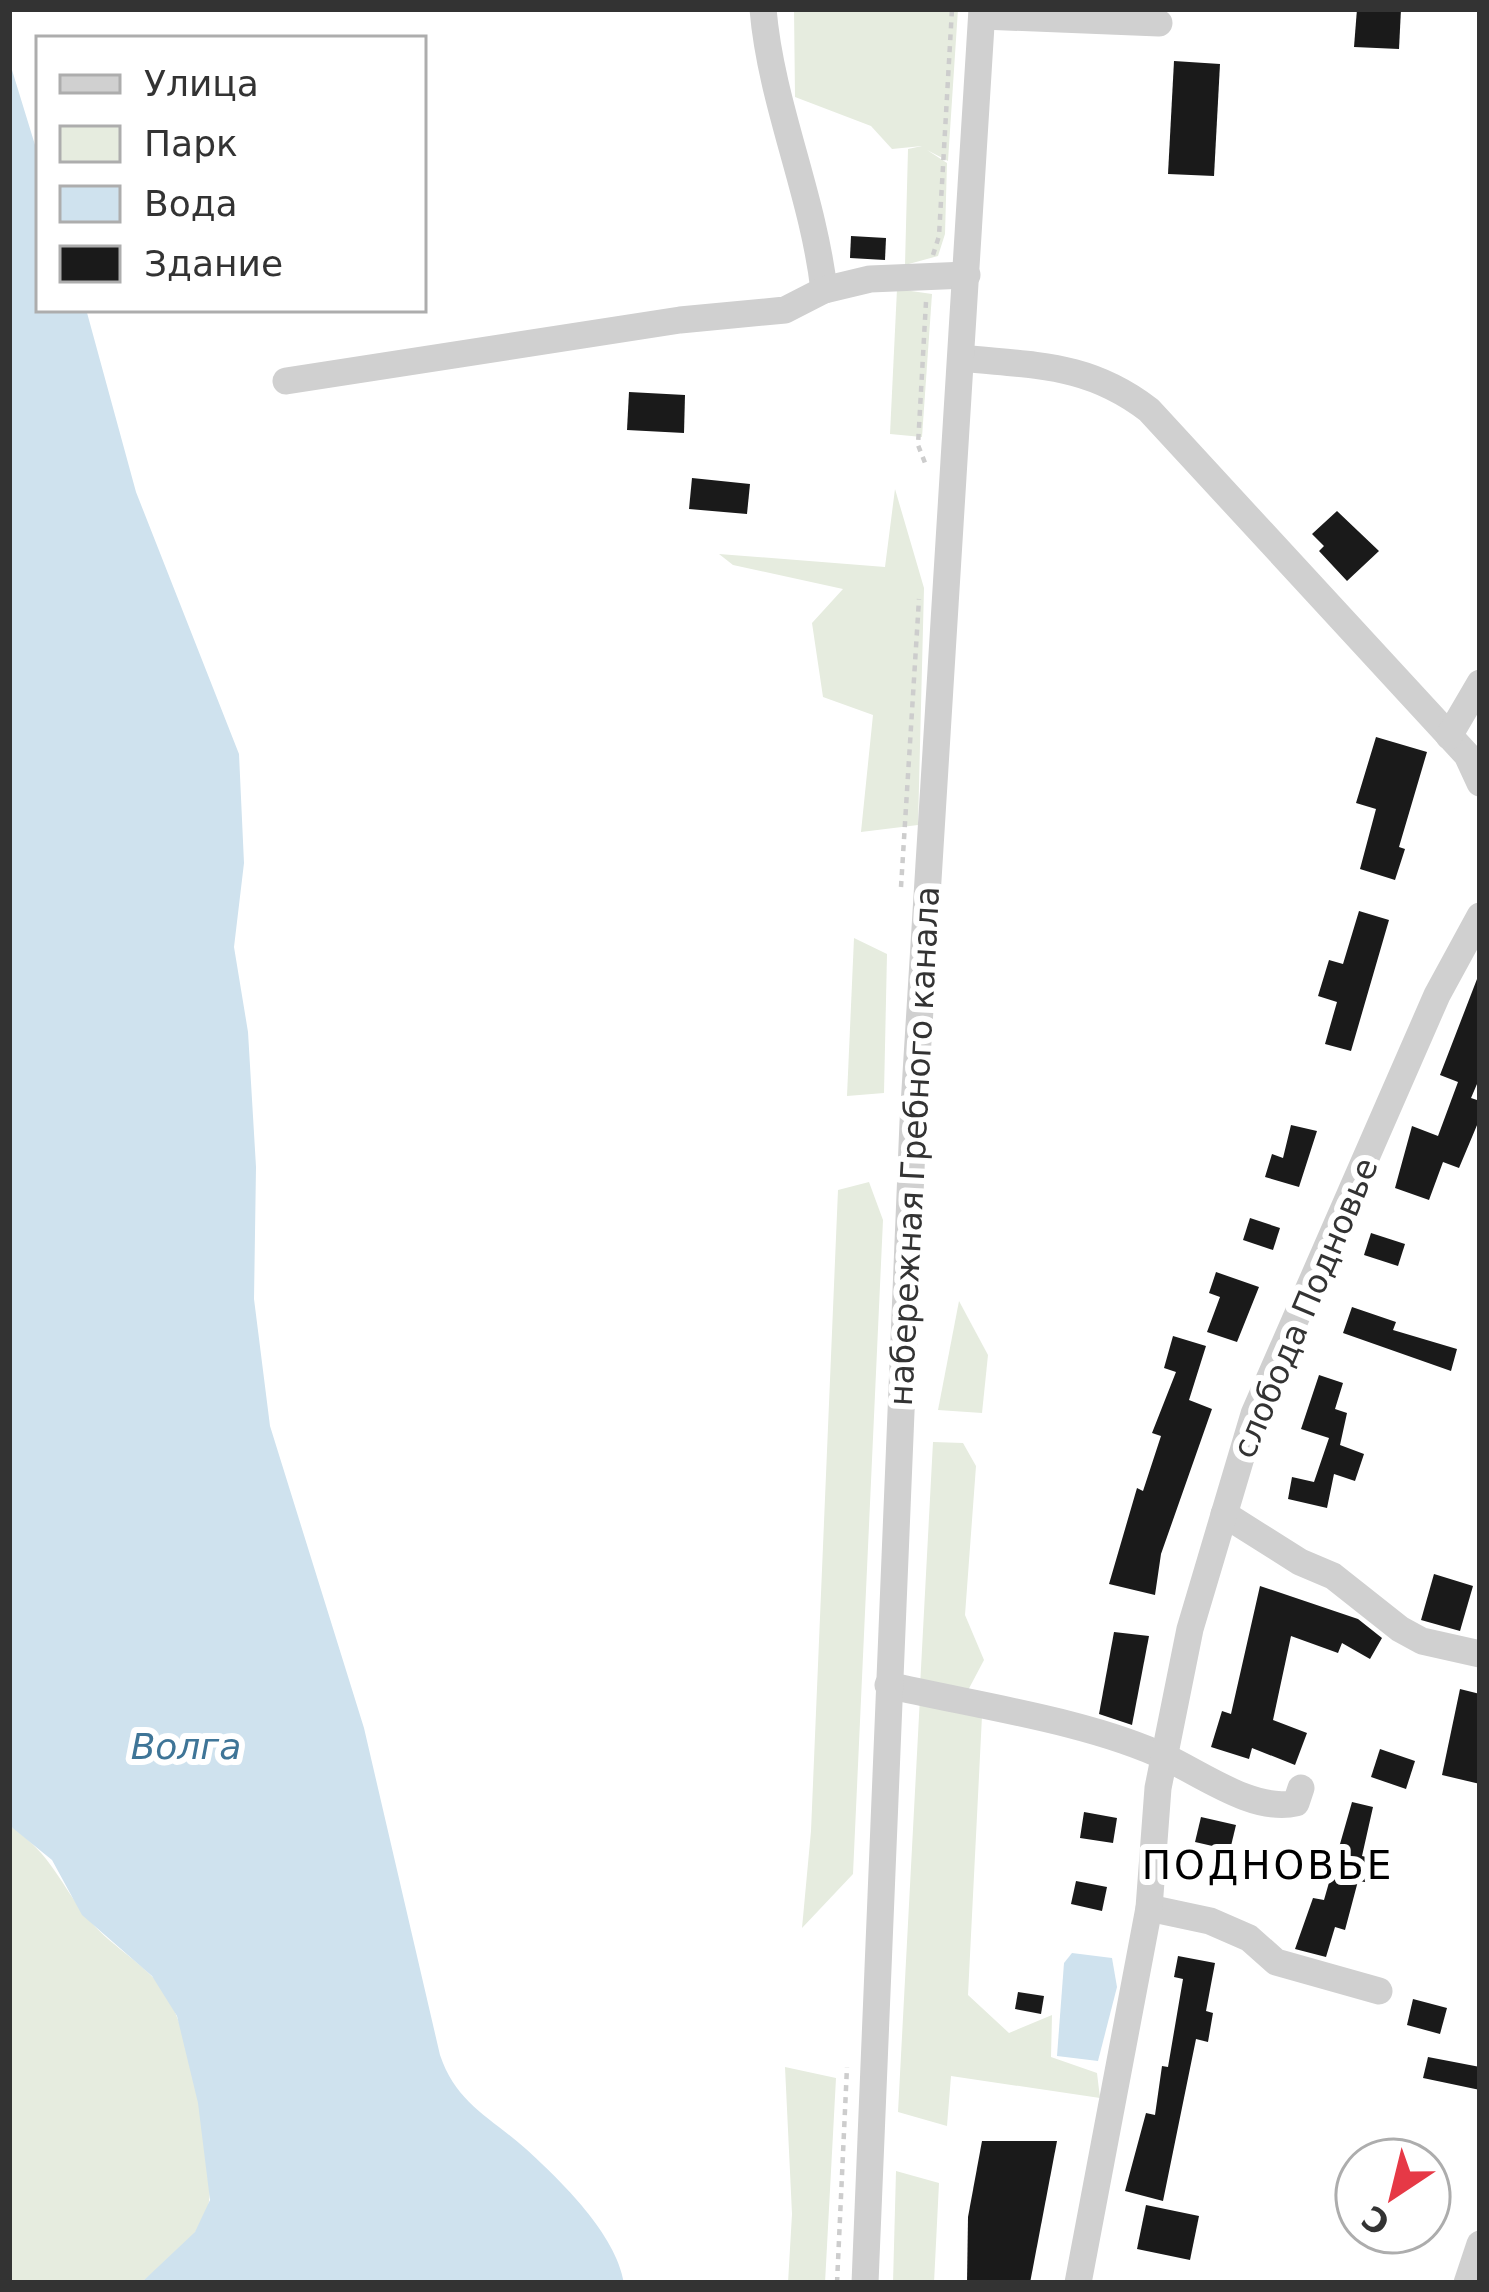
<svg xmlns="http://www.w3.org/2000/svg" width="1489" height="2292" viewBox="0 0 1489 2292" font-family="'DejaVu Sans',sans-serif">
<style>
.green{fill:#e6ecdf}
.water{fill:#cfe2ee}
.building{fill:#1a1a1a}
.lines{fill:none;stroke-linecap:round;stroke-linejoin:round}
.path{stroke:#cdcdcd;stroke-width:4.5;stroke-dasharray:6 6;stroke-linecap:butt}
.minor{stroke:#d0d0d0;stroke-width:27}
.labels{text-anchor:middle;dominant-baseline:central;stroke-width:12;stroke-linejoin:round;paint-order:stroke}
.street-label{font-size:33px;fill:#333;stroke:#fff}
.water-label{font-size:36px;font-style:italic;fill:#3f7597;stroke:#fff}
.quarter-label{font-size:39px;letter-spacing:3px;fill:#000;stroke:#fff}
</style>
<rect width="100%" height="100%" fill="#fff"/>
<!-- green -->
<g class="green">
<path d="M794,9H958L948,161L927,150L947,163L945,234L938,256L905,265L908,149L922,146L892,149L871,126L795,97Z"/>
<path d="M897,289L932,294L922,437L890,434Z"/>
<path d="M895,489L924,588L918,825L861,832L873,715L823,697L812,623L843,589L733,565L719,554L885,567Z"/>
<path d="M854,938L887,954L884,1093L847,1096Z"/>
<path d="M869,1182L883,1220L853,1874L802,1928L811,1831L838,1190Z"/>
<path d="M959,1301L988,1355L982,1413L938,1410Z"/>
<path d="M933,1442L963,1443L976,1466L965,1615L984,1660L965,1696L920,1687Z"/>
<path d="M920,1697L982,1716L968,1995L1009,2033L1052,2015L1051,2057L1097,2073L1100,2098L951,2076L947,2126L898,2112Z"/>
<path d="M9,1825C55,1857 58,1883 91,1922C113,1948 146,1964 165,1992C189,2028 223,2178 205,2217C192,2243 163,2264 141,2283H9Z"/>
<path d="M785,2067L836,2078L825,2283H788L792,2214Z"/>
<path d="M896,2171L939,2183L934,2283H893Z"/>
</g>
<!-- water -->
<g class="water">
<path d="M9,33L12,70L39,158V309H86L136,492L239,754L244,863L234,947L248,1032L256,1167L254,1299L270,1426L364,1728L440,2055C456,2103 490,2117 526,2149C561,2181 616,2234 624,2283H141L195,2232L210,2200L198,2103L177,2016L152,1976L82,1915L52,1860L9,1825Z"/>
<path d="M1072,1953L1112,1958L1117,1987L1098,2061L1057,2056L1064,1963Z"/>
</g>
<!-- building -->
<g class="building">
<path d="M1357,9H1401L1399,49L1354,47Z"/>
<path d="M1174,61L1220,64L1214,176L1168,174Z"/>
<path d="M851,236L886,238L885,260L850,258Z"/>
<path d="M629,392L685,395L684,433L627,430Z"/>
<path d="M692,478L750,484L747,514L689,509Z"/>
<path d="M1337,511L1379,551L1347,581L1319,551L1324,546L1312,534Z"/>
<path d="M1376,737L1427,752L1399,847L1405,849L1395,880L1360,869L1376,809L1356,803Z"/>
<path d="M1359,911L1389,920L1351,1051L1325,1044L1337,1002L1318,996L1329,960L1343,964Z"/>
<path d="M1477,979L1480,1077L1471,1098L1480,1101V1118L1459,1168L1443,1162L1429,1200L1395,1188L1412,1126L1438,1136L1458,1082L1440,1075Z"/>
<path d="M1291,1125L1317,1131L1299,1187L1265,1177L1272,1154L1283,1158Z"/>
<path d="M1250,1218L1280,1228L1273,1250L1243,1240Z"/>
<path d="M1371,1233L1405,1244L1398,1266L1364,1255Z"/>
<path d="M1216,1272L1259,1287L1237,1342L1207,1332L1220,1297L1209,1293Z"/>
<path d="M1352,1307L1396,1322L1393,1330L1457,1349L1451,1371L1343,1333Z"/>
<path d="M1173,1336L1206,1346L1189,1400L1212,1409L1161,1554L1155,1595L1109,1584L1137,1488L1143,1491L1161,1436L1152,1433L1176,1372L1164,1368Z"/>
<path d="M1319,1375L1343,1383L1335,1409L1347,1413L1340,1445L1364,1454L1355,1481L1334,1474L1327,1508L1288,1499L1292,1477L1314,1482L1329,1438L1301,1429Z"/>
<path d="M1434,1574L1473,1586L1460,1631L1421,1620Z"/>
<path d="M1260,1586L1358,1619L1382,1638L1370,1659L1342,1643L1338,1653L1291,1636L1273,1720L1307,1733L1295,1765L1252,1748L1249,1759L1211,1747L1222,1711L1231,1714Z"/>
<path d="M1114,1632L1149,1636L1132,1725L1099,1714Z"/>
<path d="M1460,1689L1480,1694V1784L1442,1775Z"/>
<path d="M1380,1749L1415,1761L1406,1789L1371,1777Z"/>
<path d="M1352,1802L1373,1807L1362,1856L1371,1858L1365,1882L1358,1881L1345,1930L1335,1927L1326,1957L1295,1949L1313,1898L1324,1900Z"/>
<path d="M1084,1812L1117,1818L1113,1843L1080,1838Z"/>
<path d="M1201,1817L1236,1825L1230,1850L1195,1842Z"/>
<path d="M1076,1881L1107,1887L1102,1911L1071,1904Z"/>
<path d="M1178,1956L1215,1963L1206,2011L1213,2013L1208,2042L1196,2039L1163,2201L1125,2191L1146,2113L1155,2115L1162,2066L1168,2067L1183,1979L1174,1977Z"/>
<path d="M1018,1992L1044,1996L1041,2014L1015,2009Z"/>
<path d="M1413,1999L1447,2008L1440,2034L1407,2025Z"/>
<path d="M1428,2057L1480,2067V2090L1423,2078Z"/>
<path d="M982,2141H1057L1030,2283H967L968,2217Z"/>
<path d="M1146,2205L1199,2216L1190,2260L1137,2249Z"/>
</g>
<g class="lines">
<!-- path -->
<g class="path">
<path d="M933,255L939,236L952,9"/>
<path d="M926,302L918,445L927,468"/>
<path d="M901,887L919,599"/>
<path d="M837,2283L847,2067"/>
</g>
<!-- minor -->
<g class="minor">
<path d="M763,9C771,104 813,194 824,290"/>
<path d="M982,16L1159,23"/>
<path d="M962,358C1035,366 1088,363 1149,410L1467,755L1480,783"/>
<path d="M286,381L680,320L785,310L824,290L870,279L967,275"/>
<path d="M1449,736L1480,683"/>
<path d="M1224,1514L1300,1562L1333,1576L1400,1629L1422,1641L1480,1654"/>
<path d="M888,1685C973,1705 1090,1721 1167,1758C1203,1775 1255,1813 1296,1803L1301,1788"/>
<path d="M1149,1908L1210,1921L1249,1938L1276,1962L1379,1991"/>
<path d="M865,2283L913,1122L982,9"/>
<path d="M1078,2283L1149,1908L1158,1788L1190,1629L1254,1414L1437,995L1480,916"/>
<path d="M1467,2283L1480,2244"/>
</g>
</g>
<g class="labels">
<!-- street labels -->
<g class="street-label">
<text transform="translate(914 1146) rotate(-87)">набережная Гребного канала</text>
<text transform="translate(1305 1308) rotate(-67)">слобода Подновье</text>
</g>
<!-- water labels -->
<g class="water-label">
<text x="186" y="1746">Волга</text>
</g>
<!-- quarter labels -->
<g class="quarter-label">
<text x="1268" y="1865">ПОДНОВЬЕ</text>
</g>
</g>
<!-- border -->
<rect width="1489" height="2292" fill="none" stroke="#333333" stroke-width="24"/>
<!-- legend -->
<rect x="36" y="36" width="390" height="276" fill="#ffffff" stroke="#adadad" stroke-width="3"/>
<rect x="60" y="75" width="60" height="18" fill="#d0d0d0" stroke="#adadad" stroke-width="3"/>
<text x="144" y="96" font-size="36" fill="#333333">Улица</text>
<rect x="60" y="126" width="60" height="36" fill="#e6ecdf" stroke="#adadad" stroke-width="3"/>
<text x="144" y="156" font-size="36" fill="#333333">Парк</text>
<rect x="60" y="186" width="60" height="36" fill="#cfe2ee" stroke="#adadad" stroke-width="3"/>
<text x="144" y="216" font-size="36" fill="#333333">Вода</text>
<rect x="60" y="246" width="60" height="36" fill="#1a1a1a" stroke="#adadad" stroke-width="3"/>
<text x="144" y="276" font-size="36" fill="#333333">Здание</text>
<!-- north arrow -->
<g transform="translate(1393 2196) rotate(215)"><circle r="57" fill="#ffffff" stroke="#adadad" stroke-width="3"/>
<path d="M0-9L21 45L0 30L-21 45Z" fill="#e63946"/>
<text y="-18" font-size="33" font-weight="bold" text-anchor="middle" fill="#333333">С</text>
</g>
</svg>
